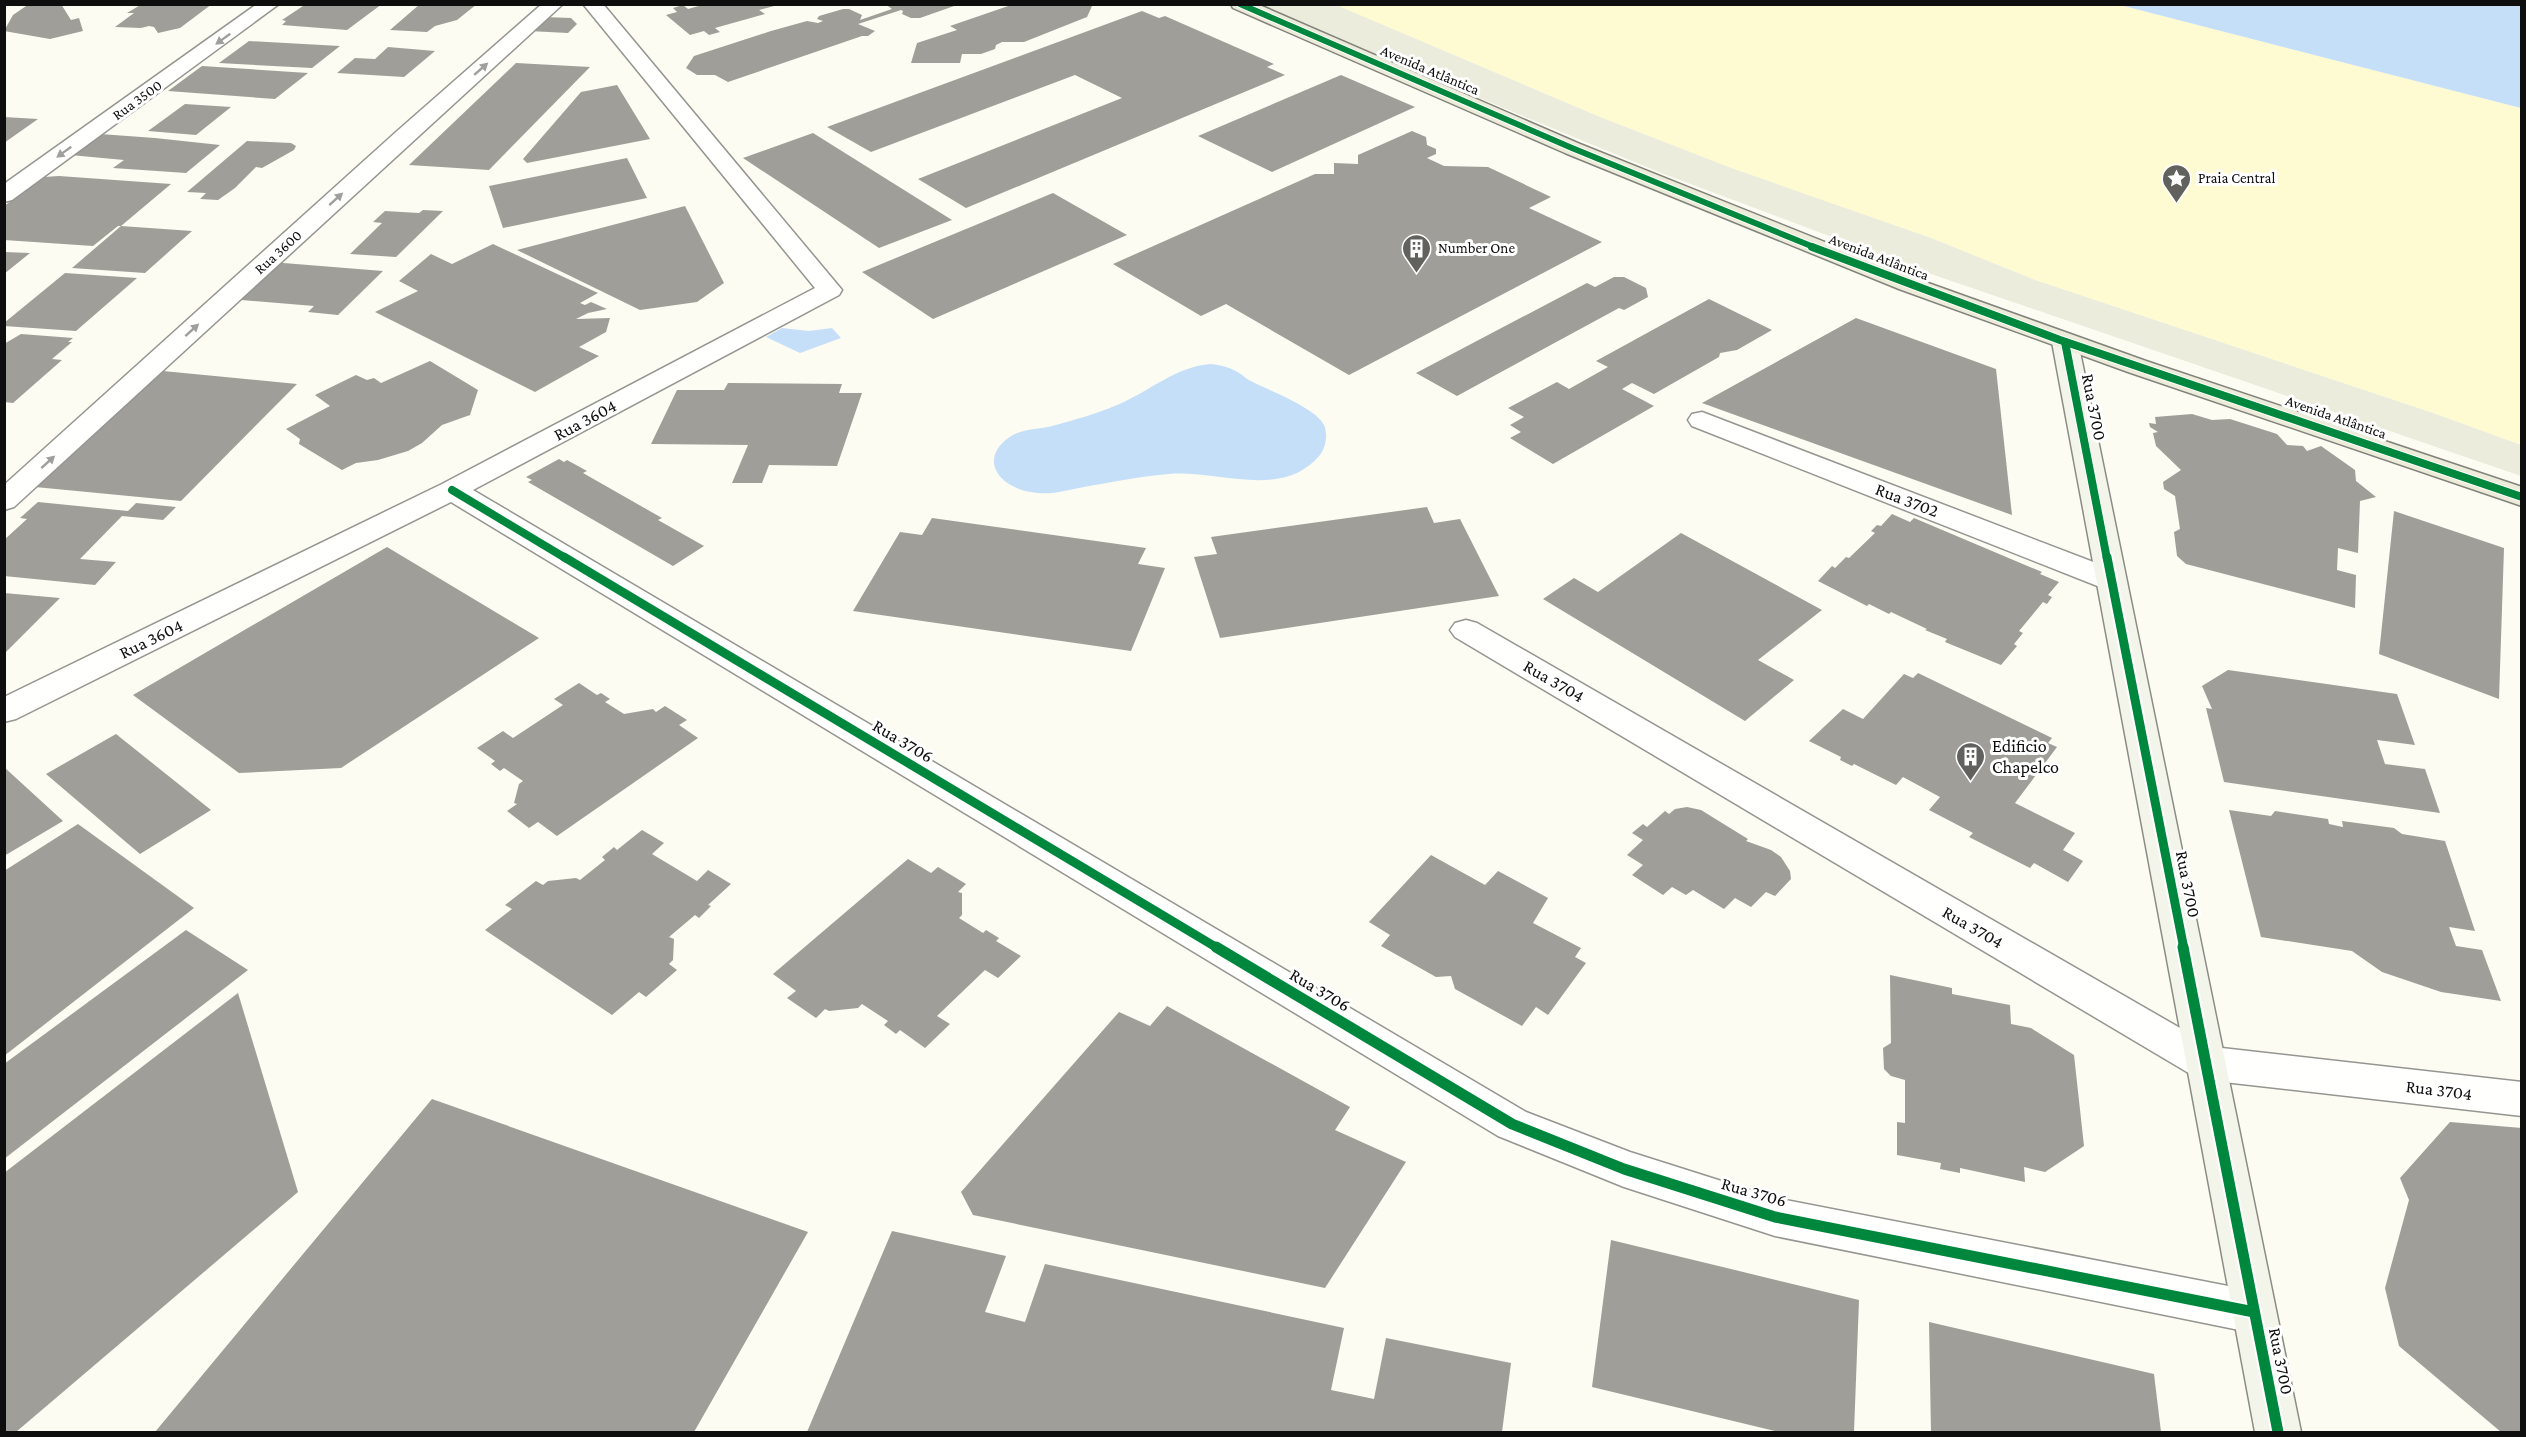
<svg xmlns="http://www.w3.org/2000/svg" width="2526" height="1437" viewBox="0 0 2526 1437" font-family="'Crimson Pro',serif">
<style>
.sand{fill:#fefbd2}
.plaza{fill:#ececdd}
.water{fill:#c6dff8}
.building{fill:#9f9e98}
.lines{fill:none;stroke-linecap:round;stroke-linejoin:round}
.minor-casing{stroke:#959591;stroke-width:3}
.secondary-casing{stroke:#8c8c87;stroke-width:3}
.primary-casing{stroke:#82827e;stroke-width:3}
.minor{fill:#fffffd;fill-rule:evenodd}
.secondary{fill:#f4f5ea;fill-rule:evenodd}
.primary{fill:#edecd8;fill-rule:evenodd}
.cycleway-far3-casing{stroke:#fff;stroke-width:8}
.cycleway-far2-casing{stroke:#fff;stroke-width:10}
.cycleway-far1-casing{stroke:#fff;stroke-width:13}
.cycleway-casing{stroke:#fff;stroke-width:15}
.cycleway-far3{stroke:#00873e;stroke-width:6}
.cycleway-far2{stroke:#00873e;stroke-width:8}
.cycleway-far1{stroke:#00873e;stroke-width:9}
.cycleway{stroke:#00873e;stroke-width:11}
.oneway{fill:#9f9f9d}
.labels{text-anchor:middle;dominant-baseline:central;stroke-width:6;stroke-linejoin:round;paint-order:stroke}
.far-street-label{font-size:15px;fill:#0e0e0e;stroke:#fff}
.far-poi-label{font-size:15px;fill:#0e0e0e;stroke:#fff;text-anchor:start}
.street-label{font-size:18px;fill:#0e0e0e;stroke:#fff}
.poi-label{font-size:18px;fill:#0e0e0e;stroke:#fff;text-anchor:start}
</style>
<rect width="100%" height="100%" fill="#fcfcf2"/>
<!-- sand -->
<path class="sand" d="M1336,5H2120L2521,108V445L2433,413L2035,280L1931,238L1734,169L1600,117Z"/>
<!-- plaza -->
<path class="plaza" d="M1262,5H1336L1600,117L1734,169L1931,238L2035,280L2433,413L2521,445V476L1928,273L1661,173L1368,52Z"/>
<!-- water -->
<g class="water">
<path d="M2120,5H2521V108Z"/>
<path d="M782,328L809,331L832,328L841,338L800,353L766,337Z"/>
<path d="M1211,364C1226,366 1236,369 1247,379C1265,389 1315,407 1324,425C1328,434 1326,447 1320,455C1283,500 1218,470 1169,474C1141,476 1113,482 1084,487C1067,490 1049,496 1031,492C1018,490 1003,483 997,472C988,457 1000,442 1013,435C1024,429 1040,429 1052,426C1074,420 1096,414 1117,405C1149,392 1176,366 1211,364Z"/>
</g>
<!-- building -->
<g class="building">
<path d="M29,4H61L71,20L79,18L83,31L50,39L4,31L13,15Z"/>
<path d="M142,4H212L180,28L158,33L154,27L149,26L141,28L115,27L134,13H127Z"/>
<path d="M306,4H382L347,30L282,25L286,21L282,20Z"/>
<path d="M420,4H477L457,20L435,26L427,32L390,30Z"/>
<path d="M706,4H778V5L759,10L765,14L715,28L720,32L709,35L704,31L690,35L666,15L677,12L673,8L683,5L688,9Z"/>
<path d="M885,4L957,5L920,18H911L902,14L903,11L901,10L858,24L875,31L868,36H862L728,82L715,75H697L686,68L694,56L771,31L807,21L818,23L823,21L817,19L819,16L843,9H849L862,15L860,20L892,9Z"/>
<path d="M1014,4L1092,6L1087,17L1024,42H1002L996,45L995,49L981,54H962L960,63H911L917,43L957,30L950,26Z"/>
<path d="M1142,11L1159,18L1165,16L1274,64L1267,67L1285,75L966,208L918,179L1122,98L1075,75L871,152L827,127Z"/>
<path d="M544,17L571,18L577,24L568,33L529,31Z"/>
<path d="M249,41L340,46L312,68L219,63Z"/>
<path d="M388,47L435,51L404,77L337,73L355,58L375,59Z"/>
<path d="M516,63L590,67L489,170L409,165Z"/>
<path d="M202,66L308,73L275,99L168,91Z"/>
<path d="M1341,75L1415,107L1272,172L1198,136Z"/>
<path d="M617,85L650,139L527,163L523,159L581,92Z"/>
<path d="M185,104L231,107L196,135L148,131Z"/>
<path d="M4,117L38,119L4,143Z"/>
<path d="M1412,131L1426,137L1427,145L1436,149V154L1427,158L1444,166L1488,167L1551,197L1529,208L1602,242L1349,375L1226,304L1201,316L1113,264L1315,174H1334V163L1358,164V155Z"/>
<path d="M813,133L952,220L879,248L743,158Z"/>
<path d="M100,134L155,138L220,145L186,173L113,168L124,160L70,155Z"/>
<path d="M247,141L291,143L296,146L294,150L262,168L256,167L235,188L218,200L200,199L206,193L187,192Z"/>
<path d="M627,158L647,198L503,228L489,186Z"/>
<path d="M59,176L171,184L121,226L192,231L145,273L72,268L121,226H118L93,246L4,240V206L44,177Z"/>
<path d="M1053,193L1127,235L933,319L862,272Z"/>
<path d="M685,206L724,283L697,302L640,310L517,250Z"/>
<path d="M423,210L443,211L396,257L350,254L382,223L373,222L385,211L419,213Z"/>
<path d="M493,244L598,293L580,303L585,305L591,302L607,309L588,313L576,319L610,318L606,332L579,347L599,356L535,392L375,312L418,291L399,281L431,254L452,264Z"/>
<path d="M4,252L30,253L4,274Z"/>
<path d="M271,262L383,271L338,315L308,312L314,306L230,299Z"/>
<path d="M65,273L137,278L76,331L4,326V323Z"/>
<path d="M1614,277H1624L1646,288L1648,297L1624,310L1619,308L1457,396L1416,373L1587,283L1595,287Z"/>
<path d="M1709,299L1772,330L1737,350L1720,353L1719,357L1654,394L1632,383L1622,389L1654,406L1553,464L1510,438L1521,432L1510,425L1524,417L1508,408L1557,382L1569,389L1608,367L1596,361Z"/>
<path d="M1856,318L1996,369L2012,515L1702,403Z"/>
<path d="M21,334L73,338L68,342H72L52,359L62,360L13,403L4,402V344Z"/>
<path d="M430,361L478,390L470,415L442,425L422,443L408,451L378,460L356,463L342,470L299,444L300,439L286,429L330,406L315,395L356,375L367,380L374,378L381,383Z"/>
<path d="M163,371L297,384L181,501L35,487Z"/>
<path d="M728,383L842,384L839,393H862L837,466L769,465L762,483H732L748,445L651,444L677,390H724Z"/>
<path d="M2192,414L2212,420L2230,419L2277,434L2287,445L2303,446L2307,451L2321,446L2355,470L2356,481L2376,497L2360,501L2358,553L2338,548L2337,570L2356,575L2355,608L2186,564L2177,556L2174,532L2180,529L2175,496L2164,489L2163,482L2181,470L2156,446L2153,433L2158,432L2150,427L2149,423L2156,424L2155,417Z"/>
<path d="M559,459L564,462L567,460L587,471L583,473L662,518L658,520L704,546L673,566L528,482L532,480L526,477Z"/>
<path d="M38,502L128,511L136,503L176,507L163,520L122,516L80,559L116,562L95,585L4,576V540L27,519L20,518Z"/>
<path d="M1427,507L1434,523L1460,519L1499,596L1220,638L1194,557L1217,554L1211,537Z"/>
<path d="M2394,511L2504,548L2499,699L2379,654Z"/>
<path d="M1892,514L1910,522L1914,518L2042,572L2040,574L2059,582L2048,595L2052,597L2047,604L2043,602L2019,631L2023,633L2014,644L2017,646L2001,665L1945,642L1947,639L1925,630L1927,629L1891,612L1889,614L1869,604L1867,606L1818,581L1832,566L1835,568L1846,557L1849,558L1875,533L1871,531L1877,525L1881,526Z"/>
<path d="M932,518L1146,548L1138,564L1165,568L1131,651L853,611L900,532L922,535Z"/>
<path d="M1681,533L1822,610L1758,660L1794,680L1745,721L1543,599L1574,578L1598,592Z"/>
<path d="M387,547L539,638L341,768L239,773L133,695Z"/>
<path d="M4,593L60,598L4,654Z"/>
<path d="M2228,670L2397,694L2415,745L2377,740L2385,764L2425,769L2440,813L2224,782L2206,708L2212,709L2202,686Z"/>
<path d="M1918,673L2052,738L2048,743L2057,747L2015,803L2075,833L2063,850L2083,861L2068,882L2034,863L2030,868L1969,837L1973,833L1929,810L1940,797L1903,777L1896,785L1854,764L1852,766L1840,760L1841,757L1809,741L1843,709L1863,719L1904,674L1913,678Z"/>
<path d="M579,683L597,695L601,693L610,699L605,702L624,714L653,709L656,712L665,706L687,720L679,725L698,738L557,836L538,822L529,828L507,811L517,804L514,803L519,784L523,781L504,768L500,771L491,764L495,761L477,748L503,731L513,738L563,705L554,699Z"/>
<path d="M116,734L211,810L140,854L46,774Z"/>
<path d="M4,767L63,821L4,856Z"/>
<path d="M1687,807L1701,810L1748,839L1746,841L1771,850L1781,857L1790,871L1791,879L1775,896L1766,892L1751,907L1735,898L1724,909L1693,890L1686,895L1672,887L1663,895L1632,875L1643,865L1627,855L1643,840L1632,833L1643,824L1647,827L1665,811L1669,814L1675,809Z"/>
<path d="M2229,810L2271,816L2275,811L2328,819L2329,824L2343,827L2342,821L2394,828L2402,834L2445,841L2475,931L2449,927L2456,946L2482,950L2501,1001L2441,992L2382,972L2352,951L2261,937Z"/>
<path d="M78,824L194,908L4,1056V871Z"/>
<path d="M642,830L664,843L652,854L697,881L708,870L731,884L708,905L711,906L699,918L695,915L669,937L674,939L673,960L669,964L677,970L646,997L639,992L612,1015L485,930L512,909L505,905L536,881L543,885L548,881L576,878L580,880L605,860L602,857L614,847L617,850Z"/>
<path d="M1431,855L1485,885L1498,871L1548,898L1533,923L1581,948L1575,957L1586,963L1548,1015L1536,1007L1522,1026L1455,989L1451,976L1436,977L1381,946L1390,935L1369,922Z"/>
<path d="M908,859L931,873L938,867L966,884L958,892L962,893V915L959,918L983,933L986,930L999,938L996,941L1021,956L998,978L985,970L937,1016L950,1024L925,1048L900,1030L896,1034L884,1025L888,1021L862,1004L858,1008L829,1011L825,1009L816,1018L787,998L796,991L773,974Z"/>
<path d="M186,930L248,970L4,1159V1064Z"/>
<path d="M1890,975L1952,988V994L2010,1005L2011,1024L2031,1028L2074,1055L2084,1146L2045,1172L2024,1167L2025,1182L1960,1168V1173L1940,1169L1941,1163L1897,1155V1122L1905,1123V1080L1891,1076L1884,1069L1883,1048L1891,1043Z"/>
<path d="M238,993L298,1192L16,1432H4V1173Z"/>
<path d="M1167,1006L1350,1107L1335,1130L1406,1162L1325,1288L973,1215L961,1192L1119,1012L1150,1026Z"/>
<path d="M432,1099L808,1232L694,1432H155Z"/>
<path d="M2450,1122L2522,1128V1432H2501L2399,1346L2385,1288L2409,1200L2400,1178Z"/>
<path d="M892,1231L1006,1256L985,1312L1025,1322L1045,1264L1344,1328L1331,1390L1374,1399L1386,1338L1511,1363L1502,1432H807Z"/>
<path d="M1611,1240L1859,1300L1854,1432H1779L1592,1387Z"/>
<path d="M1929,1322L2154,1374L2161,1432H1931Z"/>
</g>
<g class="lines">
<defs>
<g id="minor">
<path d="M257,4H279L12,200L4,202V184Z"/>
<path d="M542,4H563L14,507L4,510V485L396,132Z"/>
<path d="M583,4H603L842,290L839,295L473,490L1526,1112L1630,1152L1775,1198L2254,1291L2270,1297L2276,1312L2270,1327L2254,1333L1775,1236L1624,1187L1498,1136L451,502L16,719L4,722V697L442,484L815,288Z"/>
<path d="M1702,412L2122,573L2126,580L2122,587L2111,590L2100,587L1692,426L1688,420L1692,414Z"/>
<path d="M1466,620L1477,623L2213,1047L2522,1082V1116L2206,1080L2192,1075L1455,637L1450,630L1455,623Z"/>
</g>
<path id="secondary" d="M2065,334L2074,337L2078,342L2301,1432H2255L2052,342L2056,337Z"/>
<path id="primary" d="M1231,4H1257L1580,144L1917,279L2146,361L2522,487V506L2128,372L1899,289L1565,153L1233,8Z"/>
</defs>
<!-- minor casing -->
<use href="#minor" class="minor-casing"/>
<!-- secondary casing -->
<use href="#secondary" class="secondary-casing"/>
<!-- primary casing -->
<use href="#primary" class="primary-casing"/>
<!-- minor -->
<use href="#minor" class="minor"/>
<!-- secondary -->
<use href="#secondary" class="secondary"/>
<!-- primary -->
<use href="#primary" class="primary"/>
<defs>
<path id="cycleway-far3" d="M1240,4L1572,148L1816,248"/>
<g id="cycleway-far2">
<path d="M1812,247L2060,340L2522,497"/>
<path d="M2065,342L2107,559"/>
<path d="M452,490L567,559"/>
</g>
<g id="cycleway-far1">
<path d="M564,557L1219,949"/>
<path d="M2107,557L2184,949"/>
</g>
<g id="cycleway">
<path d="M1216,947L1512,1124L1624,1169L1775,1217L2254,1312"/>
<path d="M2183,947L2278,1432"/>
</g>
</defs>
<!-- cycleway-far3 casing -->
<use href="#cycleway-far3" class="cycleway-far3-casing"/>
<!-- cycleway-far2 casing -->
<use href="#cycleway-far2" class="cycleway-far2-casing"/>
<!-- cycleway-far1 casing -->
<use href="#cycleway-far1" class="cycleway-far1-casing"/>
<!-- cycleway casing -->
<use href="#cycleway" class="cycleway-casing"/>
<!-- cycleway-far3 -->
<use href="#cycleway-far3" class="cycleway-far3"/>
<!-- cycleway-far2 -->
<use href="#cycleway-far2" class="cycleway-far2"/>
<!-- cycleway-far1 -->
<use href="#cycleway-far1" class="cycleway-far1"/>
<!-- cycleway -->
<use href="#cycleway" class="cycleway"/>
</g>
<!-- one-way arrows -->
<defs><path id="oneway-solid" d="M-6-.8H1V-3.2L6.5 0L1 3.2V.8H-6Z" transform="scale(1.5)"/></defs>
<g class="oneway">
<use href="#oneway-solid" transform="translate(223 39) rotate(144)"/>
<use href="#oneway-solid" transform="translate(481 69) rotate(-41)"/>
<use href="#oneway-solid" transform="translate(64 152) rotate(144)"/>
<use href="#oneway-solid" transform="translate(336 199) rotate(-42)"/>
<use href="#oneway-solid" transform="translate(192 330) rotate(-42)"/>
<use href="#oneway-solid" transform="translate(48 462) rotate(-42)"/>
</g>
<!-- icons -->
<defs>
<symbol id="sight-pin" viewBox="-11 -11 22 30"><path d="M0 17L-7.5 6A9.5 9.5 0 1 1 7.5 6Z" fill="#61615e" stroke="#fff"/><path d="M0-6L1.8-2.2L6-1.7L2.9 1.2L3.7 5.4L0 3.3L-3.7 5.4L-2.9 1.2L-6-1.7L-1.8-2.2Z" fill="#fff"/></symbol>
<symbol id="building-pin" viewBox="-11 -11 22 30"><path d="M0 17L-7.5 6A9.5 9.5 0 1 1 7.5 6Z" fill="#61615e" stroke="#fff"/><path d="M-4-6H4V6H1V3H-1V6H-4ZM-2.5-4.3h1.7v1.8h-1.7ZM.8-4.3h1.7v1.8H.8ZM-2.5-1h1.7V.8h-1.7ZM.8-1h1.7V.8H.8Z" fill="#fff"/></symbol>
</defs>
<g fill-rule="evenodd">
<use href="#sight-pin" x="2160" y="162" width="33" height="45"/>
<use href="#building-pin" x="1400" y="232" width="33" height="45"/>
<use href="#building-pin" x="1954" y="740" width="33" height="45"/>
</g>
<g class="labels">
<!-- far-street labels -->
<g class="far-street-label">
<text transform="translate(1430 70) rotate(23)">Avenida Atlântica</text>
<text transform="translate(137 100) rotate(-36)">Rua 3500</text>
<text transform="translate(278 252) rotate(-42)">Rua 3600</text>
<text transform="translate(1879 257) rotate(21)">Avenida Atlântica</text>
<text transform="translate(2336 417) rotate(19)">Avenida Atlântica</text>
</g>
<!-- far-poi labels -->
<g class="far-poi-label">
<text x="2198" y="178">Praia Central</text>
<text x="1438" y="248">Number One</text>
</g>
<!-- street labels -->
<g class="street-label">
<text transform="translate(2094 407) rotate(79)">Rua 3700</text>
<text transform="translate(585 420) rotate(-28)">Rua 3604</text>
<text transform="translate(1907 500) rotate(21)">Rua 3702</text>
<text transform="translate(151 639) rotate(-26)">Rua 3604</text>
<text transform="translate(1554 681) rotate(30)">Rua 3704</text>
<text transform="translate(903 741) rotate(31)">Rua 3706</text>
<text transform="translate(2188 884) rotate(79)">Rua 3700</text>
<text transform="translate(1973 927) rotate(30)">Rua 3704</text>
<text transform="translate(1320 990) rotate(31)">Rua 3706</text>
<text transform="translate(2439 1090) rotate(7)">Rua 3704</text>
<text transform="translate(1754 1192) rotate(16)">Rua 3706</text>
<text transform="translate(2281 1361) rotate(79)">Rua 3700</text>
</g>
<!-- poi labels -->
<g class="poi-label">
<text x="1992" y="746">Edificio<tspan x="1992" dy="21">Chapelco</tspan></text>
</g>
</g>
<!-- border -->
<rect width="2526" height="1437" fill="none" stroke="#0e0e0e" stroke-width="12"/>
</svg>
